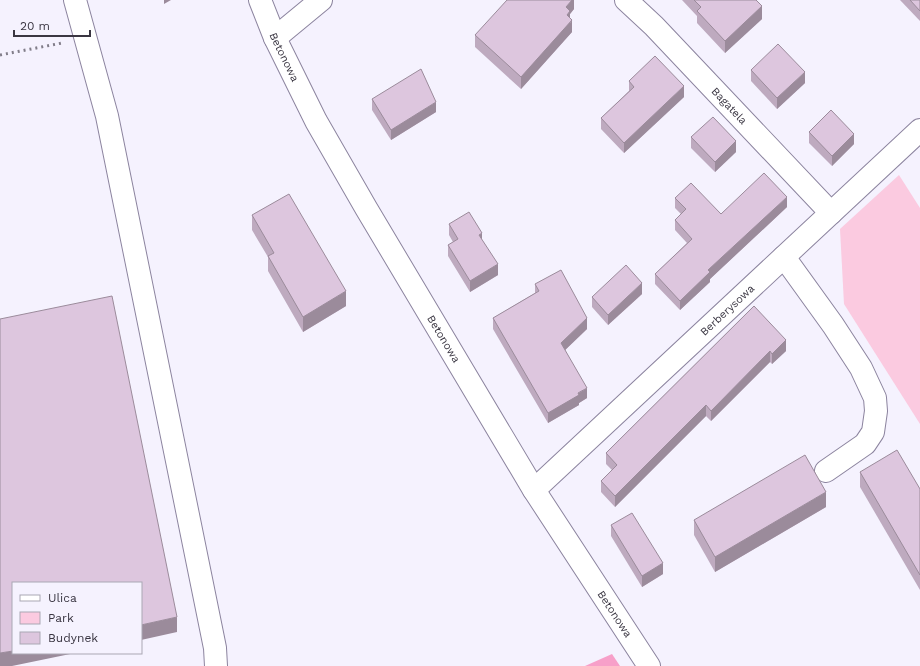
<svg xmlns="http://www.w3.org/2000/svg" width="920" height="666" viewBox="0 0 920 666" font-family="'Work Sans',sans-serif">
<style>
.green{fill:#fbcae0}
.forest{fill:#f7a0c9}
.lines{fill:none;stroke-linecap:round;stroke-linejoin:round}
.minor-casing{stroke:#8c849f;stroke-width:24}
.minor{stroke:#fff;stroke-width:22}
.rail{stroke:#817d89;stroke-width:3;stroke-dasharray:2 4;stroke-linecap:butt}
.wall{fill:#beaabf}
.shaded-wall{fill:#9b8b9b}
.building{fill:#ddc6de;stroke:#9b8b9b}
.labels{text-anchor:middle;dominant-baseline:central;stroke-width:3;stroke-linejoin:round;paint-order:stroke}
.street-label{font-size:11px;fill:#3a3642;stroke:#f5f2fe}
</style>
<rect width="100%" height="100%" fill="#f5f2fe"/>
<!-- green -->
<path class="green" d="M899,175L920,208V424L844,304L840,229Z"/>
<!-- forest -->
<path class="forest" d="M612,654L620,666H585Z"/>
<g class="lines">
<defs>
<g id="minor">
<path d="M75,0L107,116L215,648L216,666"/>
<path id="s1" d="M260,0L275,38L316,121L366,208L534,490L649,666"/>
<path id="s2" d="M626,0L654,26L831,213"/>
<path d="M275,38L321,0"/>
<path d="M784,257L833,325L861,368L875,398L876,411L873,432L865,444L826,471"/>
<path id="s3" d="M534,490L920,130"/>
</g>
</defs>
<!-- minor casing -->
<use href="#minor" class="minor-casing"/>
<!-- minor -->
<use href="#minor" class="minor"/>
<!-- rail -->
<path class="rail" d="M0,55L62,43"/>
</g>
<!-- wall -->
<g class="wall">
<path d="M574,0V9L570,14V18L572,32L521,89L475,47V35Z"/>
<path d="M682,0H756L762,19L725,53L697,23V16Z"/>
<path d="M900,0H920V21Z"/>
<path d="M751,70L805,83L777,109L751,81Z"/>
<path d="M629,81L684,97L624,153L601,129V118L629,91Z"/>
<path d="M372,99L436,112L391,140L372,110Z"/>
<path d="M809,132L854,144L832,166L809,143Z"/>
<path d="M691,137L736,152L715,172L691,148Z"/>
<path d="M675,198L721,214L787,207L710,279V282L680,310L655,284V274L687,243L675,230V220L681,214L675,208Z"/>
<path d="M252,215L346,306L303,332L268,271V257L252,230Z"/>
<path d="M449,224L482,240L498,275L470,292L448,256V245L453,242L449,235Z"/>
<path d="M535,284L587,329L565,350L587,398L579,403V405L548,423L493,329V318L535,293Z"/>
<path d="M642,294L608,325L592,307V297Z"/>
<path d="M754,306L786,351L772,364L770,362L711,421L706,416L615,507L601,492V481L612,470L606,464V453Z"/>
<path d="M860,472L920,489V590L860,487Z"/>
<path d="M826,507L715,572L694,535V520Z"/>
<path d="M611,525L663,574L642,587L611,536Z"/>
</g>
<!-- shaded-wall -->
<g class="shaded-wall">
<path d="M164,0H171L164,4Z"/>
<path d="M572,0H574V9L570,14V23L572,20V32L521,89V77L566,7Z"/>
<path d="M762,6V19L725,53V41Z"/>
<path d="M805,72V83L777,109V98Z"/>
<path d="M684,86V97L624,153V143Z"/>
<path d="M436,102V112L391,140V130Z"/>
<path d="M854,134V144L832,166V156Z"/>
<path d="M736,141V152L715,172V162Z"/>
<path d="M787,197V207L710,279V282L680,310V301L708,270Z"/>
<path d="M482,233V244L479,235Z"/>
<path d="M498,264V275L470,292V281Z"/>
<path d="M642,283V294L608,325V315Z"/>
<path d="M346,291V306L303,332V317Z"/>
<path d="M587,318V329L561,354V343Z"/>
<path d="M786,340V351L772,364V354Z"/>
<path d="M770,351V362L711,421V411Z"/>
<path d="M587,388V398L579,403V405L548,423V413Z"/>
<path d="M706,405V416L615,507V496Z"/>
<path d="M826,492V507L715,572V557Z"/>
<path d="M663,563V574L642,587V576Z"/>
<path d="M177,617V632L141,640V625Z"/>
<path d="M13,651V653H75L12,666H0V653Z"/>
</g>
<!-- building -->
<g class="building">
<path d="M507,0H572L566,7L570,11L567,15L572,20L521,77L475,35Z"/>
<path d="M694,0H756L762,6L725,41L697,11L701,7Z"/>
<path d="M910,0H920V11Z"/>
<path d="M778,44L805,72L777,98L751,70Z"/>
<path d="M655,56L684,86L624,143L601,118L634,87L629,81Z"/>
<path d="M421,69L436,102L391,130L372,99Z"/>
<path d="M831,110L854,134L832,156L809,132Z"/>
<path d="M713,117L736,141L715,162L691,137Z"/>
<path d="M764,173L787,197L708,270L710,272L680,301L655,274L692,239L675,220L686,209L675,198L691,183L721,214Z"/>
<path d="M289,194L346,291L303,317L268,256L274,253L252,215Z"/>
<path d="M469,212L482,233L479,235L498,264L470,281L448,245L458,239L449,224Z"/>
<path d="M626,265L642,283L608,315L592,297Z"/>
<path d="M561,270L587,318L561,343L587,388L578,393L579,395L548,413L493,318L539,291L535,284Z"/>
<path d="M112,296L177,617L141,625V583H13V651L0,653V319Z"/>
<path d="M754,306L786,340L772,354L770,351L711,411L706,405L615,496L601,481L617,465L606,453Z"/>
<path d="M897,450L920,489V575L860,472Z"/>
<path d="M805,455L826,492L715,557L694,520Z"/>
<path d="M632,513L663,563L642,576L611,525Z"/>
</g>
<g class="labels">
<!-- street labels -->
<g class="street-label">
<text stroke="none"><textPath href="#s1" startOffset="62">Betonowa</textPath></text>
<text stroke="none"><textPath href="#s2" startOffset="148">Bagatela</textPath></text>
<text stroke="none"><textPath href="#s3" startOffset="264">Berberysowa</textPath></text>
<text stroke="none"><textPath href="#s1" startOffset="386">Betonowa</textPath></text>
<text stroke="none"><textPath href="#s1" startOffset="710">Betonowa</textPath></text>
</g>
</g>
<!-- legend -->
<rect x="12" y="582" width="130" height="72" fill="#f5f2fe" stroke="#aaa7b3"/>
<rect x="20" y="595" width="20" height="6" fill="#ffffff" stroke="#aaa7b3"/>
<text x="48" y="602" font-size="12" fill="#3a3642">Ulica</text>
<rect x="20" y="612" width="20" height="12" fill="#fbcae0" stroke="#aaa7b3"/>
<text x="48" y="622" font-size="12" fill="#3a3642">Park</text>
<rect x="20" y="632" width="20" height="12" fill="#ddc6de" stroke="#aaa7b3"/>
<text x="48" y="642" font-size="12" fill="#3a3642">Budynek</text>
<!-- scale -->
<path d="M14 30v6h76v-6" fill="none" stroke="#3a3642" stroke-width="2"/>
<text x="20" y="30" font-size="12" fill="#3a3642" stroke="#f5f2fe" stroke-width="3" paint-order="stroke">20 m</text>
</svg>
